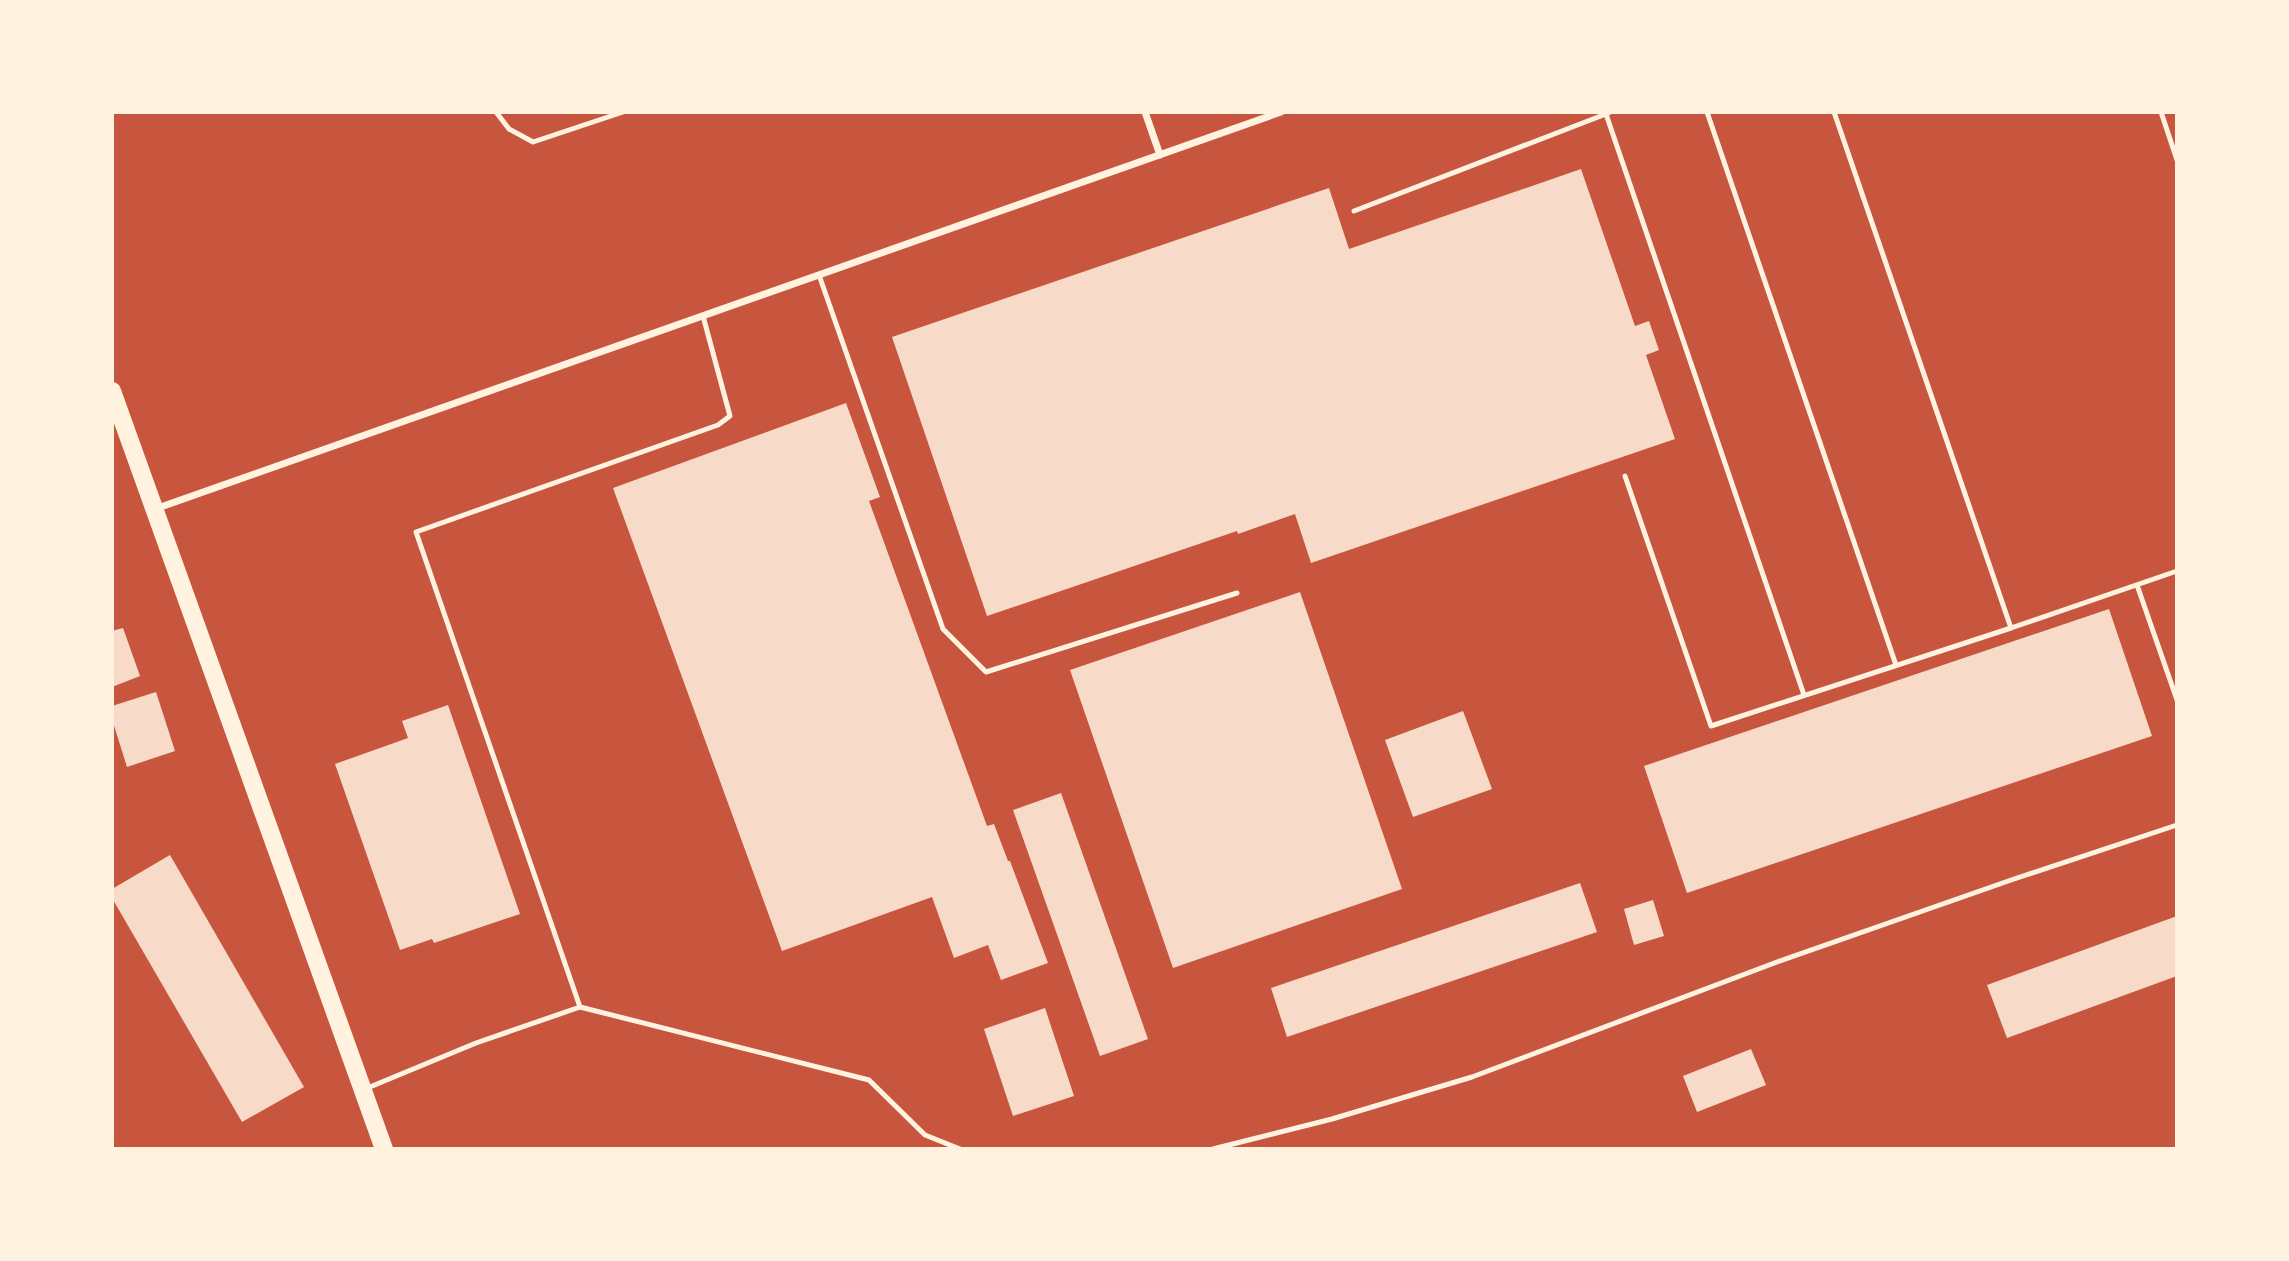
<svg xmlns="http://www.w3.org/2000/svg" width="2289" height="1261" viewBox="0 0 2289 1261" font-family="'Roboto Condensed',sans-serif">
<style>
.building{fill:#f7dbc8}
.lines{fill:none;stroke-linecap:round;stroke-linejoin:round}
.service{stroke:#fff3e0;stroke-width:5}
.minor{stroke:#fff3e0;stroke-width:7}
.primary{stroke:#fff3e0;stroke-width:18}
</style>
<rect width="100%" height="100%" fill="#c8553d"/>
<!-- building -->
<g class="building">
<path d="M1581,169L1635,326L1649,321L1659,350L1646,355L1675,439L1311,563L1295,514L1238,534L1237,531L987,616L892,337L1329,188L1349,249Z"/>
<path d="M846,403L880,497L869,501L987,826L994,824L1008,861H1010L1048,963L1001,980L988,945L954,958L932,897L782,951L613,488Z"/>
<path d="M1300,592L1402,889L1173,968L1070,670Z"/>
<path d="M2109,609L2152,736L1687,893L1644,766Z"/>
<path d="M123,628L140,676L112,687V631Z"/>
<path d="M156,692L175,751L127,767L112,719V706Z"/>
<path d="M448,705L520,914L434,943L432,939L400,950L335,764L408,738L402,721Z"/>
<path d="M1463,711L1492,789L1413,817L1385,740Z"/>
<path d="M1061,793L1148,1039L1100,1056L1013,810Z"/>
<path d="M170,855L304,1087L242,1122L112,898V889Z"/>
<path d="M1580,883L1597,932L1287,1037L1271,988Z"/>
<path d="M1653,900L1664,936L1634,945L1624,909Z"/>
<path d="M2177,916V976L2007,1038L1987,985Z"/>
<path d="M1045,1008L1074,1096L1013,1116L984,1029Z"/>
<path d="M1751,1049L1766,1085L1697,1112L1683,1076Z"/>
</g>
<g class="lines">
<!-- service -->
<g class="service">
<path d="M496,112L509,129L533,142L623,112"/>
<path d="M1610,112L1606,114L1804,695"/>
<path d="M1707,112L1896,665"/>
<path d="M2161,112L2177,160"/>
<path d="M1354,211L1606,114"/>
<path d="M819,275L943,629L986,672L1237,593"/>
<path d="M1625,476L1711,726L2011,628L1834,112"/>
<path d="M2137,585L2177,700"/>
<path d="M2011,628L2177,571"/>
<path d="M580,1007L869,1080L925,1135L960,1149"/>
<path d="M365,1089L476,1043L580,1007L416,532L718,425L730,416L703,316"/>
<path d="M1213,1149L1332,1119L1472,1077L1777,962L2014,879L2177,825"/>
</g>
<!-- minor -->
<g class="minor">
<path d="M1145,112L1160,155"/>
<path d="M155,509L1281,112"/>
</g>
<!-- primary -->
<path class="primary" d="M112,391L384,1149"/>
</g>
<!-- border -->
<rect width="2289" height="1261" fill="none" stroke="#fff3e0" stroke-width="228"/>
</svg>
